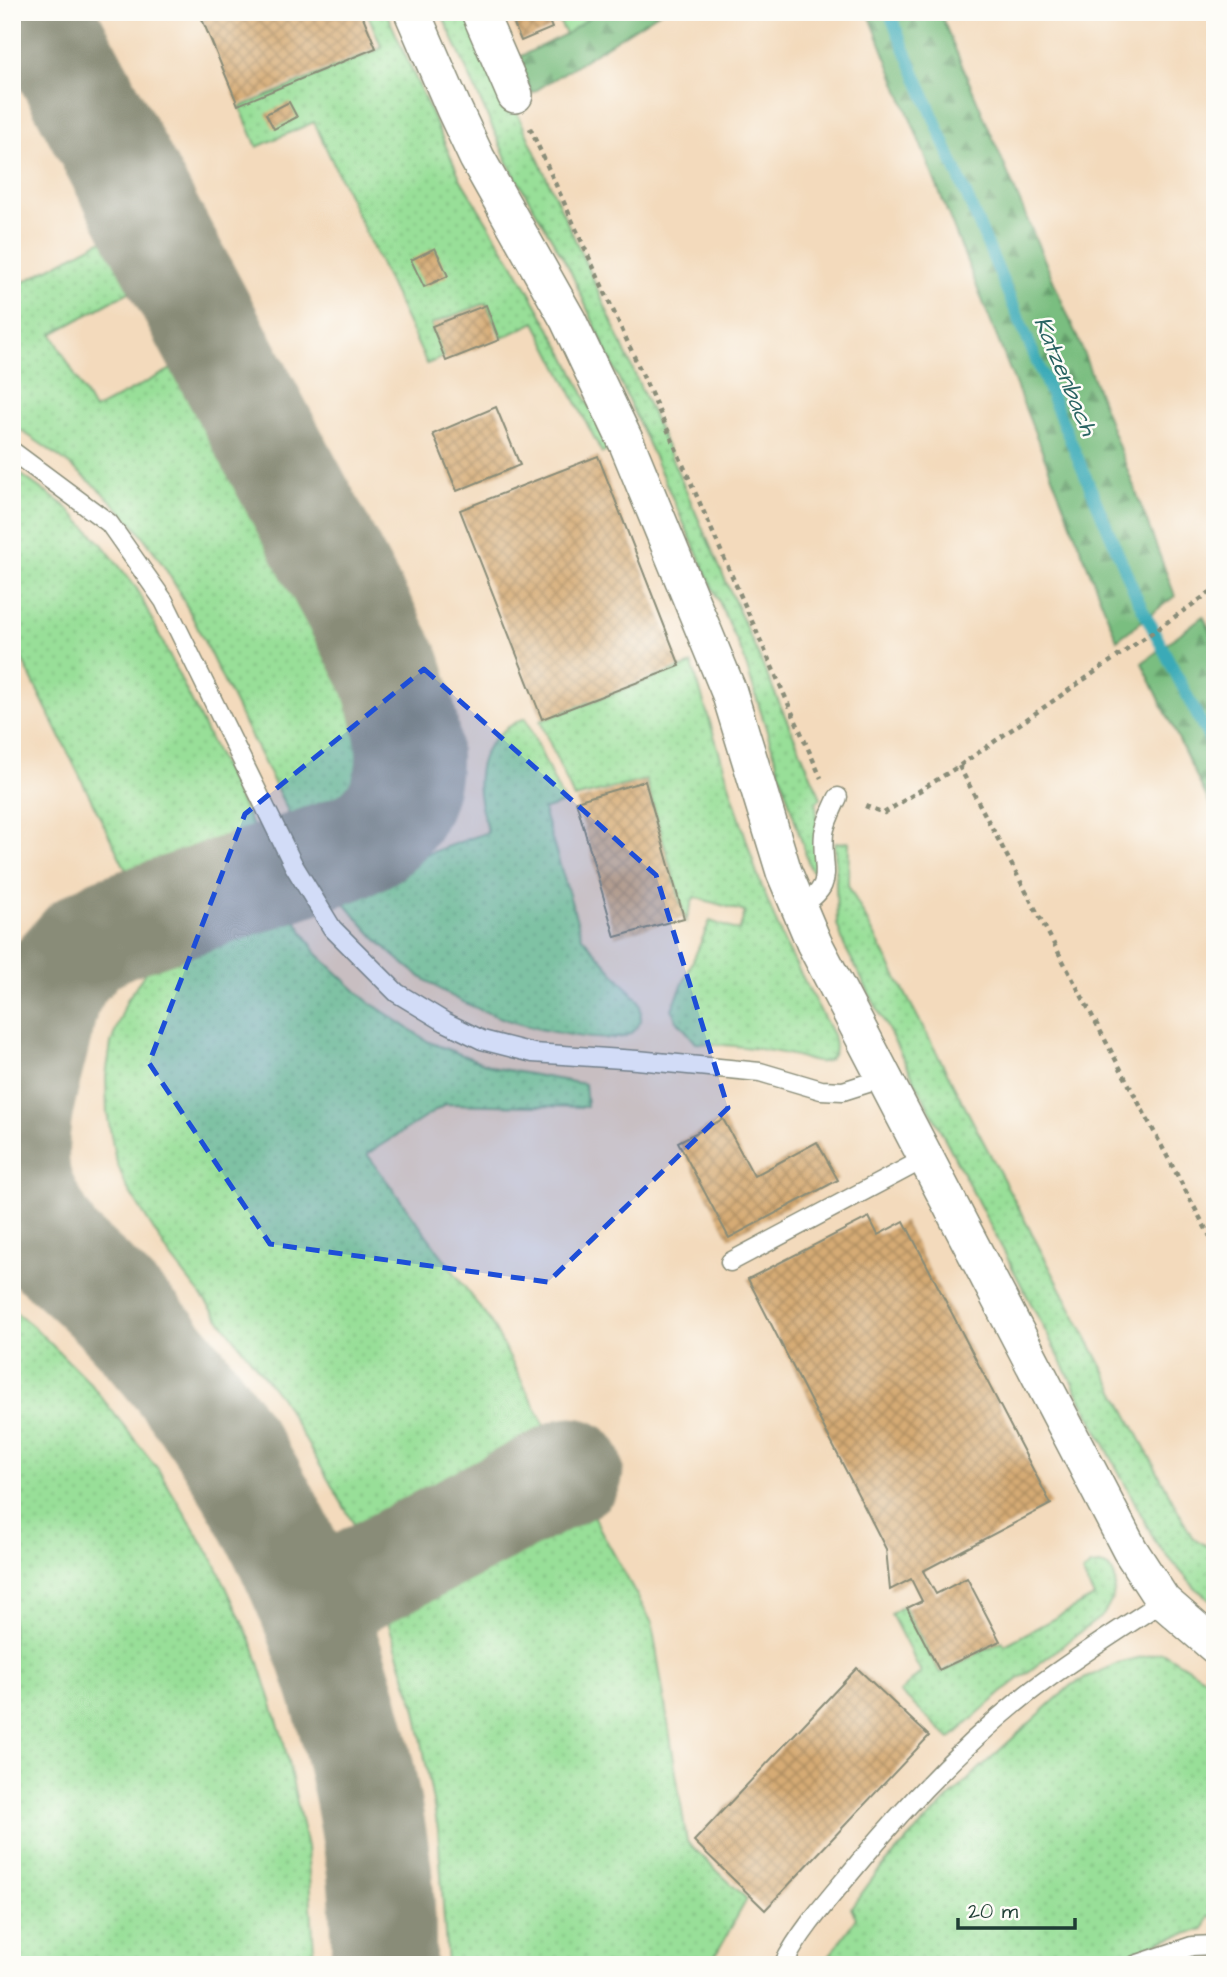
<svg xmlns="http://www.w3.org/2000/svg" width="1227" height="1977" viewBox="0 0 1227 1977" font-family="'Architects Daughter',sans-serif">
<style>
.grass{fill:url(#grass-dots);stroke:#5c8e66;stroke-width:2}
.forest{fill:url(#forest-firs);stroke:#4c7e5a;stroke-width:2}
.garden{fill:#98df98;stroke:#5c8e66;stroke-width:2}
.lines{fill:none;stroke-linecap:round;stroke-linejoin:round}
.stream{stroke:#3aaab7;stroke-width:12}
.taxiway{stroke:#898c78;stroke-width:105}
.building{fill:url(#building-cross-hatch)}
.service-casing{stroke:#898c78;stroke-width:21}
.minor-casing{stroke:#898c78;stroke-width:38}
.path{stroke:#898c78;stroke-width:4.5;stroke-dasharray:5 5;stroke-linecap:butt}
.service{stroke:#fff;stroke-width:18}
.minor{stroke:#fff;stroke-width:35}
.marked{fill:#1d4ed8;fill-opacity:0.2;stroke:#1d4ed8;stroke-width:5;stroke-dasharray:14 9;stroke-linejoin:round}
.labels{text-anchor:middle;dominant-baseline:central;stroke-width:5;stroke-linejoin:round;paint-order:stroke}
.water-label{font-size:24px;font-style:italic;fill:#286362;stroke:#fdfcf7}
</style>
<defs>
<pattern id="grass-dots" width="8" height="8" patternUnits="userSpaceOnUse" patternTransform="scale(1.75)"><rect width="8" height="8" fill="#98df98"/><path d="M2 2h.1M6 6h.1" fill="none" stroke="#83c084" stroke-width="1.8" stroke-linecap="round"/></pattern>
<pattern id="forest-firs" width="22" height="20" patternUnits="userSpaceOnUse" patternTransform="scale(1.75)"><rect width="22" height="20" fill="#7abe80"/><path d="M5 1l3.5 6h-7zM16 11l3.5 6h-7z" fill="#639c6a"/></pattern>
<pattern id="building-cross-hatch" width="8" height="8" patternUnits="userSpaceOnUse" patternTransform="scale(1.75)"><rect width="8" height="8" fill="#d6ab74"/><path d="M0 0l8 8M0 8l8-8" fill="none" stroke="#ad8c60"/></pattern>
</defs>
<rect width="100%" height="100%" fill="#fdfcf7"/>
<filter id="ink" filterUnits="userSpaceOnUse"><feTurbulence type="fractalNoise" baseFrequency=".0143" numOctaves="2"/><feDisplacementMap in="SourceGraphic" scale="14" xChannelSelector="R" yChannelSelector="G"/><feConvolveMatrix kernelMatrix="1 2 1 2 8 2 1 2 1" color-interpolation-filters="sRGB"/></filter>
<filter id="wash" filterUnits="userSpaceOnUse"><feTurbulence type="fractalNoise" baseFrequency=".00686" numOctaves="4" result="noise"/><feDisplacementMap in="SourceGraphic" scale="28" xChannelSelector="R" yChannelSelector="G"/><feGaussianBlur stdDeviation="1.57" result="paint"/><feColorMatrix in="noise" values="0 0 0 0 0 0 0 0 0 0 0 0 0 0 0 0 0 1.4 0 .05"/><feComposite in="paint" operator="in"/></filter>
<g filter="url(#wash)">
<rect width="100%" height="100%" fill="#f3dabc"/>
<!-- grass -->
<g class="grass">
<path d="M367,12H386L461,180L519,274L566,357L610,449L602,453L535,322L502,338L486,303L431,324L444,357L427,364L314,122L257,147L240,107L382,48Z"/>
<path d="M441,12H471L593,279L821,798L816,803L818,844L816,874L810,868L743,655L569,268L510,167Z"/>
<path d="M110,236L138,287L52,334L94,410L179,365L336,674L366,747L362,763L345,793L329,809L297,829C270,775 243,720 216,666C192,616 169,565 132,523C98,484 57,453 12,425V288Z"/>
<path d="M12,468L65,506L101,543L137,589L260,842L134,886L12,639Z"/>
<path d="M692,664L757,874L784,942L833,1035C836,1047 837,1058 823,1062C814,1064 804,1058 796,1056C763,1048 730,1045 696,1043L676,1019L672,1009L710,921L739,931L745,912L694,897L686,921L646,780L574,798L540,721Z"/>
<path d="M525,718L564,803L543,810L582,937L639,1001C643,1016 641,1030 625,1036C599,1045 525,1027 499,1017C479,1010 459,1001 441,990C392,960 368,932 332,888L488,832C486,822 481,811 480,801C473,760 489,734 525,718Z"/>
<path d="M849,842L848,885L1192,1537L1215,1551V1603L1195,1588L1156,1543L844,945L837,924L835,843Z"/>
<path d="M288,908L317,954L366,1000L429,1042L496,1068L585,1084L587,1107L446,1104L367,1154L492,1324L558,1451L369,1550L281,1398L170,1256L126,1186L115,1157L107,1113L106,1076L111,1043L127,1000L157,955Z"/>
<path d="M12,1309L35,1328L90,1383L158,1469L216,1565L255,1650L283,1739L307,1847L315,1965H12Z"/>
<path d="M584,1500L652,1623L687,1842L747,1899L710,1965H447L438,1829L416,1710L383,1606Z"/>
<path d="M1101,1565C1126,1572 1113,1601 1103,1615L1007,1688L950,1739L900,1692L921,1672L891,1614L903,1606L940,1673L1002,1641L1005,1645L1094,1597L1082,1573L1091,1566Z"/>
<path d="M1162,1652L1215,1684V1917L1208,1916L1204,1929L1163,1940L1104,1965H823L856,1918L851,1908L876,1874L916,1831L979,1769L1071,1685L1118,1663Z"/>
</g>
<!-- forest -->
<g class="forest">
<path d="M597,12H660L532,93L517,58L566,34Z"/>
<path d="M868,12L940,13L1080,344L1175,596L1117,640Z"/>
<path d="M1203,616L1215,640V815L1142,663Z"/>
</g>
<!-- garden -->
<path class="garden" d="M554,12H597L566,34Z"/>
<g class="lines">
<!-- stream -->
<path class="stream" d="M889,12L1137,598L1215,750"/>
<!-- taxiway -->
<g class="taxiway">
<path d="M41,1024C30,1073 11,1123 18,1174C22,1200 40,1225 53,1247"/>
<path d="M12,1058L41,1024L48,995L62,970L85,944L112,929L342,850C351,846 363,842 371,836C427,790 409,728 390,670L39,12"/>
<path d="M12,1217C197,1354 315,1552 363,1775C376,1837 386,1901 383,1965"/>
<path d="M312,1604L571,1470"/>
</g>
</g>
<g id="blocks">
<!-- building -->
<g class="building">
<path d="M199,12H361L376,48L238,105Z"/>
<path d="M509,12H545L552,28L521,41Z"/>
<path d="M289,102L297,117L274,129L266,114Z"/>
<path d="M435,248L448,276L424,287L411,260Z"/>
<path d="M486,305L499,340L446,361L432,326Z"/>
<path d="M496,407L520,465L457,491L433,434Z"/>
<path d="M598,456L680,666L542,719L460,510Z"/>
<path d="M645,781L684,918L615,937L576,801Z"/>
<path d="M723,1119L754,1176L817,1142L838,1180L729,1238L678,1142Z"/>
<path d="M869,1217L878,1235L904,1221L1051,1504L923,1571L936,1594L967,1578L1000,1641L939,1670L907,1608L922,1601L911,1579L890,1590L886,1549L748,1279Z"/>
<path d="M857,1668L929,1736L765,1910L694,1841Z"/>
</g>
</g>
</g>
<g filter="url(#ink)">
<use href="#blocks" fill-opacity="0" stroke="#898c78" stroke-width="2"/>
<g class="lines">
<defs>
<g id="service">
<path d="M12,451L109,523L164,601L294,866L332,928L397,993L445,1022L482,1040L533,1053L637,1060L760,1072L821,1090L843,1091L884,1078"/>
<path d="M798,908C839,883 820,872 824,833C826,821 833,808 838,797"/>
<path d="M730,1262L926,1158"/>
<path d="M783,1965C800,1931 828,1900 852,1871C904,1807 962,1746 1027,1694C1071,1660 1117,1632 1163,1601"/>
<path d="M1135,1965L1192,1946L1215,1945"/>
</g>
<g id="minor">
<path d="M412,12L454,109L477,158L568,320L627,444L729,692L784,872L814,943L1130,1550L1163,1601L1215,1646"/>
<path d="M479,12L515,95"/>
</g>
</defs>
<!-- service casing -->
<use href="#service" class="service-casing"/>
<!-- minor casing -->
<use href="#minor" class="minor-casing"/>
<!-- path -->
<g class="path">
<path d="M530,128L669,433L821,778"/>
<path d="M959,766L1215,1246"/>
<path d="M865,806L884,813L959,766L1215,589"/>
</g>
<!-- service -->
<use href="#service" class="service"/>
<!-- minor -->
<use href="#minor" class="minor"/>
</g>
</g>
<!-- marked area -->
<path class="marked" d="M424,669L656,875L728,1108L548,1282L270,1244L149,1063L245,814Z"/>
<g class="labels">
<!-- water labels -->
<g class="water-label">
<text transform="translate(1065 376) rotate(67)">Katzenbach</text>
</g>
</g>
<!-- margin -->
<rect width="1227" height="1977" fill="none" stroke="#fdfcf7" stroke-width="42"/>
<!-- scale -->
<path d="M958 1918v10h117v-10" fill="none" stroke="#1f3d34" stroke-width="3.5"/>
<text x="968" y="1918" font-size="21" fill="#1f3d34" stroke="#fdfcf7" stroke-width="5" paint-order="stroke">20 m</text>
</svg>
